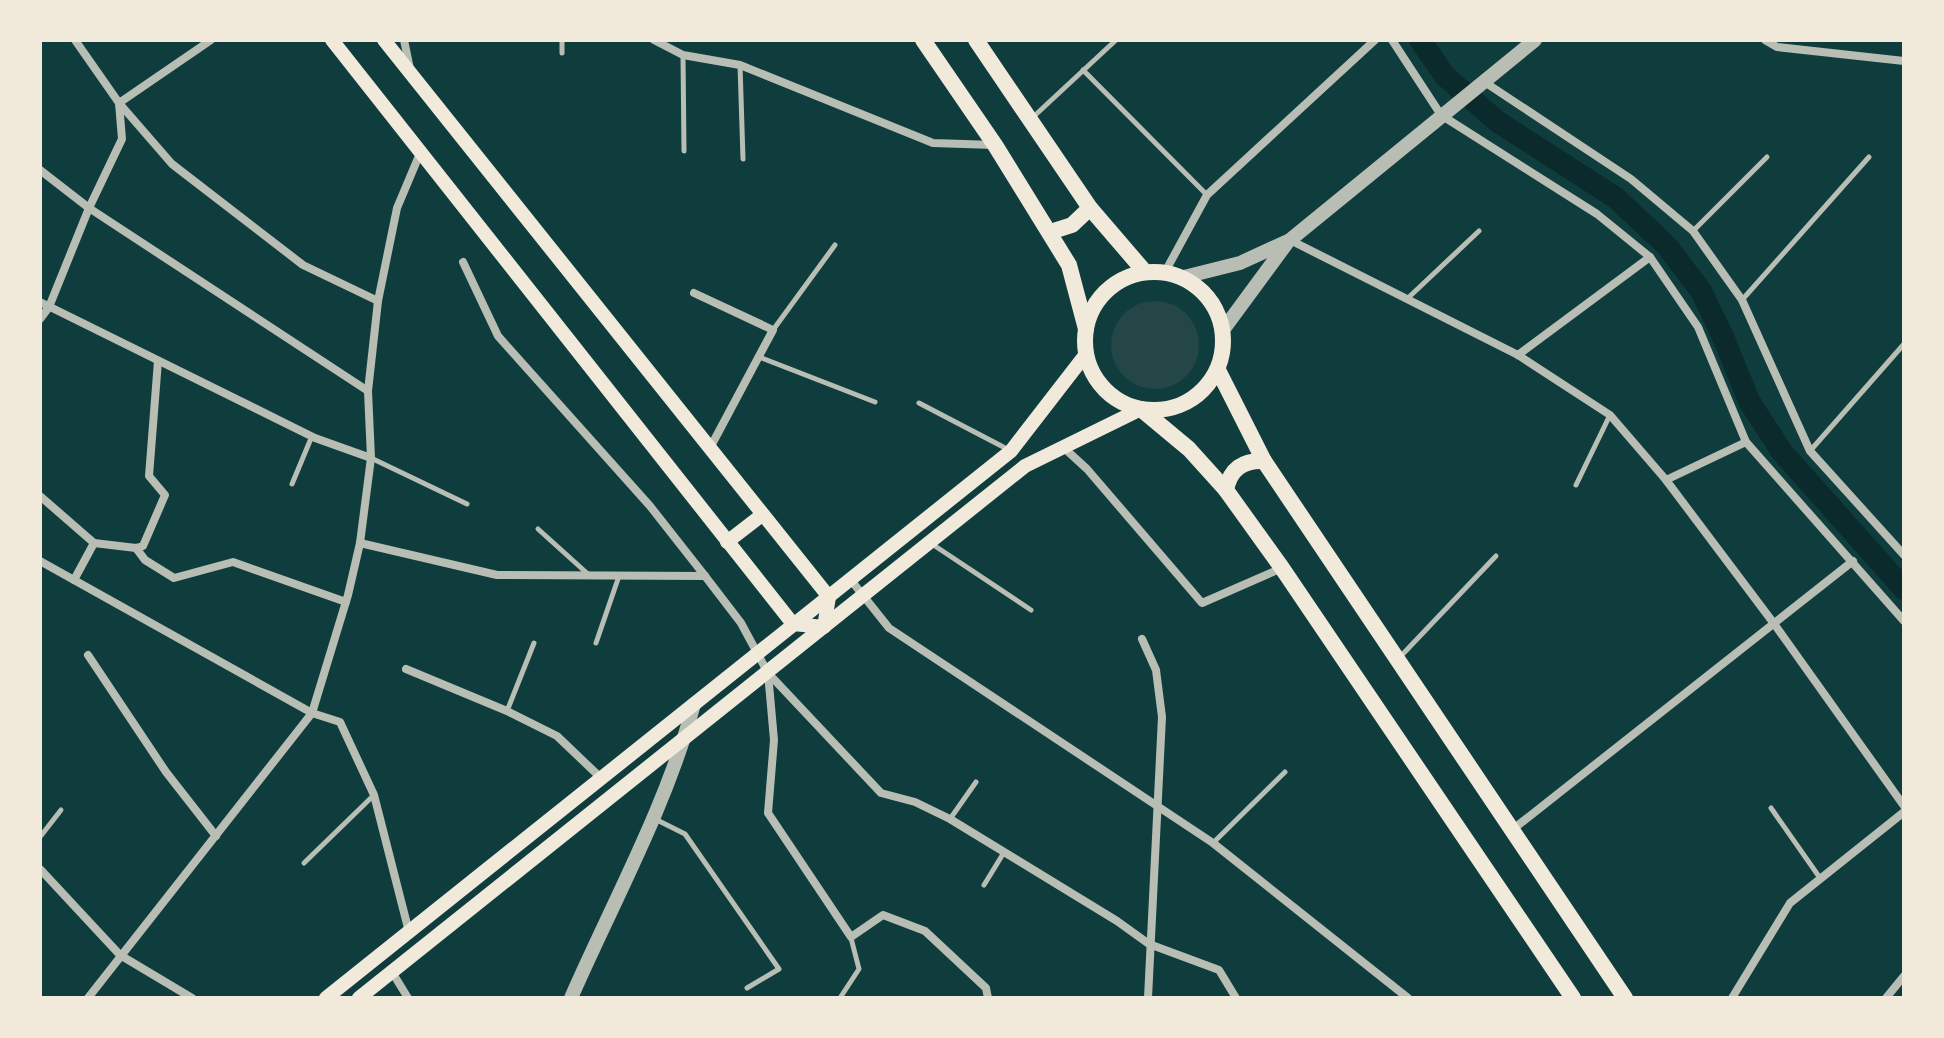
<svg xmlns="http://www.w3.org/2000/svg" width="1944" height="1038" viewBox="0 0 1944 1038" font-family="Georgia,serif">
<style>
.green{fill:#244646}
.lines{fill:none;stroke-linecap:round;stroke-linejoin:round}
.canal{stroke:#0a2a2b;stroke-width:22}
.service{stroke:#b8beb3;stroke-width:5}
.minor{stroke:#b8beb3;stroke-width:8}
.tertiary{stroke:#b8beb3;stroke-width:14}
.secondary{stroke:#f1e9da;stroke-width:14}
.primary{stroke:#f1e9da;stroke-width:16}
</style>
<rect width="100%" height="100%" fill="#0f3d3e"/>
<!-- green -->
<circle class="green" cx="1155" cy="345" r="44"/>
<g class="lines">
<!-- canal -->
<path class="canal" d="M1420,40L1445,76L1498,122L1616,198L1666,245L1701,291L1724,339L1749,401L1782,452L1904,589"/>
<!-- service -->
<g class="service">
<path d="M562,53V40"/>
<path d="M683,55L684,151"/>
<path d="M740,65L743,159"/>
<path d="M1083,70L1207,195"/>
<path d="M1031,119L1116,40"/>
<path d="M1693,231L1767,157"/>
<path d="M1408,298L1479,231"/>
<path d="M1742,300L1869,157"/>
<path d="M773,330L835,245"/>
<path d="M759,357L875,402"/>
<path d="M919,403L1011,451"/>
<path d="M1810,451L1904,344"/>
<path d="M371,458L467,504"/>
<path d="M292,484L312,436"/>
<path d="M1576,485L1610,415"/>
<path d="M538,529L589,575"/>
<path d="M932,544L1031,610"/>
<path d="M596,643L619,576"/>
<path d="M1400,657L1496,556"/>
<path d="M507,711L534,643"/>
<path d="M1771,808L1820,878"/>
<path d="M655,819L685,834L779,969L747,988"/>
<path d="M950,819L976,782"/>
<path d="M40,837L61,810"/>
<path d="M1213,843L1285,772"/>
<path d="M304,863L374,795"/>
<path d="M984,885L1003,854"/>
<path d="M840,998L859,969L851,938"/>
</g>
<!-- minor -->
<g class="minor">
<path d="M75,40L119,103L172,164L303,265L378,301"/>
<path d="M404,40L410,69"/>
<path d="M654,40L683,55L740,65L933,143L994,145"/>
<path d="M1392,40L1441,115L1597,214L1650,257L1698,327L1746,442L1904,621"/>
<path d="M1765,40L1777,47L1904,61"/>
<path d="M1483,81L1631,179L1693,231L1742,300L1810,451L1904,555"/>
<path d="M40,170L89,208L368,391L371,458L360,543L348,595L312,713L88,998"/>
<path d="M1290,240L1518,355L1610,415L1666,480L1775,625L1904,806"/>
<path d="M463,262L498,336L650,506L705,576L741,623L768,673L881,793L915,802L950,819L1117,921L1149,944L1219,970L1236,998"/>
<path d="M1165,272L1207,195L1375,40"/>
<path d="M694,293L773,330L710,448"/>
<path d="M40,302L315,438L371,458"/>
<path d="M40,319L49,307L89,208L122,139L119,103L211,40"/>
<path d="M1518,355L1650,257"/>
<path d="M368,391L378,301L397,208L421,151"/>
<path d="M1063,447L1087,469L1202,603L1282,568"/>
<path d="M1666,480L1746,442"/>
<path d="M40,496L94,543L74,580"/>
<path d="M94,543L136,548L143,546L165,495L149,476L158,361"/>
<path d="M360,543L497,575L705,576"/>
<path d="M136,548L145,560L174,578L233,562L346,602"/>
<path d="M40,561L312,713L340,722L374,795L409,932"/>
<path d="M850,579L889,628L1213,843L1408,998"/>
<path d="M1142,639L1156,670L1162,717L1148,998"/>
<path d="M88,655L166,772L216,836"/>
<path d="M406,669L507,711L557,736L601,778"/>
<path d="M768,673L774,740L768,813L851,937L883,915L925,931L986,988L988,998"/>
<path d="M1512,830L1853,561"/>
<path d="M40,869L120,955L192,998"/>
<path d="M392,972L408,998"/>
<path d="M1732,998L1790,903L1904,812"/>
<path d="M1886,998L1904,976"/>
</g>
<!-- tertiary -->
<g class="tertiary">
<path d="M1184,277L1240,263L1290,240L1535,40"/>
<path d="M1223,330L1287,243"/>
<path d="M571,998C614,900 666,807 694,704"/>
</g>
<!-- secondary -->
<g class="secondary">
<path d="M332,40L793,624L824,627L829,597L384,40"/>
<path d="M727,542L762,515"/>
<path d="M326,998L1011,451L1086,354"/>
<path d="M359,998L1025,466L1141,409"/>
</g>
<!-- primary -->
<g class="primary">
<path d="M923,40L995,145L1069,265L1086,329"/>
<path d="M976,40L1090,208L1145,272"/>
<path d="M1050,232L1072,225L1090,208"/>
<circle cx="1154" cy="341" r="69"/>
<path d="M1218,370L1264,461L1625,998"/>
<path d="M1141,409L1189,449L1226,490L1282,568L1573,998"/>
<path d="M1226,490C1230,469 1243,460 1264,461"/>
</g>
</g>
<!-- border -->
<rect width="1944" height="1038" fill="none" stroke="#f1e9da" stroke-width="84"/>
</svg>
